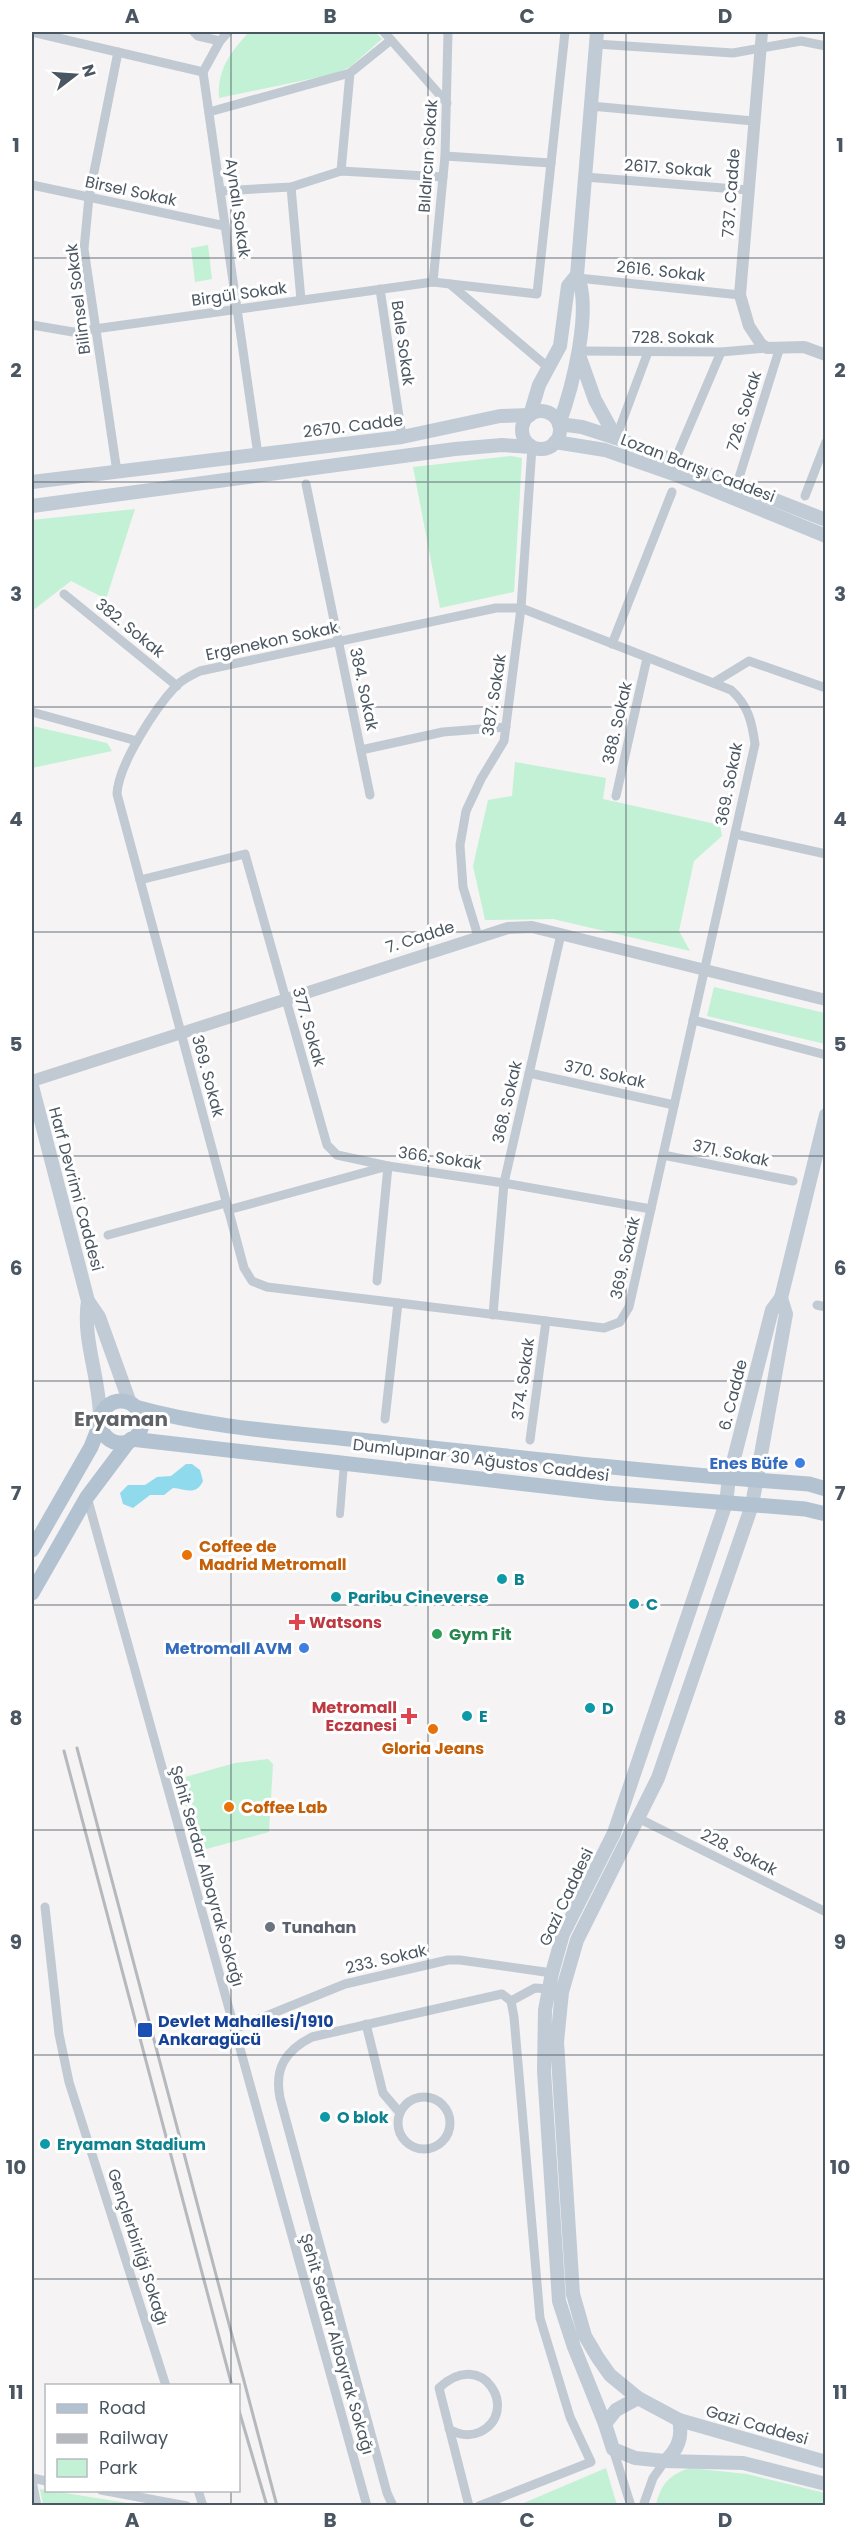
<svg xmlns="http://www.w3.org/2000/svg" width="857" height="2537" viewBox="0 0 857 2537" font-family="Poppins,sans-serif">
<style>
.green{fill:#c3f1d5}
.water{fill:#90daee}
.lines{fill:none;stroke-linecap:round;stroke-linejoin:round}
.pedestrian{stroke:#c1cad2;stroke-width:8}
.minor{stroke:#c1cad2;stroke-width:9}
.tertiary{stroke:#c1cad2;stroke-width:12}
.secondary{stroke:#c1cbd6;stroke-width:14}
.primary{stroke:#b3c2d1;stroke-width:15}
.rail{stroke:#b5b8bd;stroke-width:3}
.grid{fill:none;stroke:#4a5661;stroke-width:1.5;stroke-opacity:0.55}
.shop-dot{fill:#3f7fe0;stroke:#fff;stroke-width:2}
.food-dot{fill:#e8710a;stroke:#fff;stroke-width:2}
.culture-dot{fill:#0f9aa8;stroke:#fff;stroke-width:2}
.health-dot{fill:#e0444e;stroke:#fff;stroke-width:2}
.leisure-dot{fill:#2e9e5b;stroke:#fff;stroke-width:2}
.worship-dot{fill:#6b7280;stroke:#fff;stroke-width:2}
.transit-dot{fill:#1a4fb4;stroke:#fff;stroke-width:2}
.labels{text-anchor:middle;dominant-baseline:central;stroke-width:6;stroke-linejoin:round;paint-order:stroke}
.street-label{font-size:16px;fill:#4a5661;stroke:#fff}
.shop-label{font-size:16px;font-weight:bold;fill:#366cbe;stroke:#fff;text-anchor:end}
.food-label{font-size:16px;font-weight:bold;fill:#c56008;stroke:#fff;text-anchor:start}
.culture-label{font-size:16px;font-weight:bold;fill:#0d838f;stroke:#fff;text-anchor:start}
.health-label{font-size:16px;font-weight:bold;fill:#be3a42;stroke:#fff;text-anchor:start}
.leisure-label{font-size:16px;font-weight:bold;fill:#27864d;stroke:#fff;text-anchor:start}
.worship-label{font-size:16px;font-weight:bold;fill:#5b616d;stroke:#fff;text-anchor:start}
.transit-label{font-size:16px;font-weight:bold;fill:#164399;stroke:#fff;text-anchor:start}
.quarter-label{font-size:20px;font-weight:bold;fill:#5f6368;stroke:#fff}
.neatline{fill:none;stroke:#4a5661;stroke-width:2}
.grid-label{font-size:20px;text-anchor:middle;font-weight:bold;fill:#4a5661}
</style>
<rect width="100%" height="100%" fill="#f5f3f3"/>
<!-- green -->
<g class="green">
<path d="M249,32H375L382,39L350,67L334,74L219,98C217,69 230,53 249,32Z"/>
<path d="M208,245L212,279L195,282L191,248Z"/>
<path d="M511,456L522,458L514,592L440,608L413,467Z"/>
<path d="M135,509L106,599L71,581L32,611V520Z"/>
<path d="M32,726L107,743L112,751L32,768Z"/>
<path d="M515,762L606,778L603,799L720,825L722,836L694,861L679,931L690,951L553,919L485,920L473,866L488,800L512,796Z"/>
<path d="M714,987L825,1013V1044L707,1016Z"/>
<path d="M268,1759L273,1764L269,1832L199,1851L178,1779L235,1763Z"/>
<path d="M606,2468L617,2505H519Z"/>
<path d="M690,2468L747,2474L825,2493V2505H656C660,2485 670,2474 690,2468Z"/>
<path d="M40,2489L46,2490L140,2505H43Z"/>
</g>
<!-- water -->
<path class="water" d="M186,1464H192L200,1470L203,1481C196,1496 186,1489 173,1488L164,1495H150L133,1508L123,1504L120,1493L128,1485H145L157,1477L171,1476Z"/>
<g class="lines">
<!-- pedestrian -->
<path class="pedestrian" d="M340,1514L344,1463"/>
<!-- minor -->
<g class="minor">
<path d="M32,32L203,72L220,41L228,32"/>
<path d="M194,32L198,36L220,41"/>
<path d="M384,32L447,103"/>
<path d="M596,44L733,53L801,41L826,46"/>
<path d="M203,72L258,455"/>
<path d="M591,106L753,121"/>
<path d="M209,112L350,73"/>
<path d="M445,156L551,163"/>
<path d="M341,171L350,73L391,40"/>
<path d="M585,177L748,190"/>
<path d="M32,185L225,226"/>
<path d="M291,187L301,300"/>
<path d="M220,191L291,187L341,171L443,177"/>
<path d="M578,278L740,295"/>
<path d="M433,282L445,156L448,32"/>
<path d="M450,284L550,369"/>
<path d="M380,289L402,437"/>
<path d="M32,325L73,332L433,282L537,294L565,32"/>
<path d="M578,351L721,352L767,348"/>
<path d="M616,438L648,352"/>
<path d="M675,460L721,352"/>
<path d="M117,472L84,249L89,197L118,52"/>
<path d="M306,484L370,795"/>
<path d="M737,484L780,347"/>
<path d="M805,496L826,442"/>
<path d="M64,594L177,686"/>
<path d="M496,608H521L731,690C748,705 752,722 755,744L629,1307L620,1322L604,1328L267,1287L252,1281L244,1268L117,794C118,765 156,707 176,686C183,679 192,675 200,671Z"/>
<path d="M612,644L672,492"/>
<path d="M713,683L749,661L826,688"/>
<path d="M32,712L137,741"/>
<path d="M361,750L443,732L506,727"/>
<path d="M616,796L647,658"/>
<path d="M735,834L826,854"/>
<path d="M140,880L245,854L327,1145L337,1155L388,1166L377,1281"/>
<path d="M478,936L463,887L460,845L466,811L481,779L504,741L521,608L532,447"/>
<path d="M693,1020L826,1055"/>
<path d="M529,1073L674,1105"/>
<path d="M663,1155L793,1181"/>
<path d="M228,1210L388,1166L504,1183L651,1209"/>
<path d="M108,1235L226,1203"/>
<path d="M817,1305L826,1307"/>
<path d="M493,1315L504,1183L561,934"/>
<path d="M385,1419L398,1303"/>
<path d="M530,1440L546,1321"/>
<path d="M87,1497L367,2506"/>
<path d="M640,1819L826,1912"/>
<path d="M45,1907L59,2034L69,2082L166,2386"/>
<path d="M511,2001L535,1988L549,1989"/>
<path d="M366,2024L383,2093L400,2113"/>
<path d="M234,2029L345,1984L448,1960H460L552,1973"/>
<circle cx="424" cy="2123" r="26"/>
<path d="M449,2429C459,2435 469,2437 480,2432C521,2412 483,2346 439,2388L469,2506"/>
<path d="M613,2449L631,2506"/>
<path d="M32,2478L46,2481"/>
<path d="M32,2481L37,2506"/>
<path d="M101,2490L187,2506"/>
<path d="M198,2490L203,2506"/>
<path d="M393,2506L387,2493L280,2098C274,2068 286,2050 312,2037L502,1994L511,2001L514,2017L540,2318L570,2417L591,2462L479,2506"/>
<path d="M643,2506L653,2478L665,2461"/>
</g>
<!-- tertiary -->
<g class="tertiary">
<path d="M762,32L740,295L749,326L761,344L767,348L804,347L826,355"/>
<path d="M32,1081L508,928L532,927L826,1000"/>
</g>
<!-- secondary -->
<g class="secondary">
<path d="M577,275L597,32"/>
<path d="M579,355L595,400L616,438"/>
<circle cx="541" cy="430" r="19"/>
<path d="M530,415L539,385L560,346L568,286L577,275C593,309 572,389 559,424"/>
<path d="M559,424L582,427L616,438L826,520"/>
<path d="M555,442L605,450L679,476L826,536"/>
<path d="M32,482L402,437L500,416L530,415"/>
<path d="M32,506L455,449L502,445L532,447"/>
<path d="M32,1086L88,1301L99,1317L130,1403"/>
<path d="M781,1298L826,1115"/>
<path d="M88,1301C82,1340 100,1378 100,1418"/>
<path d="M638,2398L679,2420C683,2437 678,2450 665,2461L635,2458L613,2449L605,2424L616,2410Z"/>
<path d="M679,2420L826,2462"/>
<path d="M605,2424L574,2347L559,2301L544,2071L545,2010L552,1973L563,1934L614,1833L726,1503L729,1478L772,1310L781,1298L786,1314L752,1505L658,1778L577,1940L562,1992L557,2042L573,2294L585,2336L598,2358L610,2375L638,2398"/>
<path d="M665,2461L743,2463L826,2484"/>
</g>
<!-- primary -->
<g class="primary">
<circle cx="121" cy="1422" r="21"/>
<path d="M135,1407C213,1429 298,1433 379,1442C523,1458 665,1474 809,1484L826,1489"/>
<path d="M131,1439L605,1493L805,1509L826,1514"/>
<path d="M32,1550L91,1447L100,1424"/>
<path d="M32,1593L87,1497L129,1441"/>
</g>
<!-- rail -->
<g class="rail">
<path d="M77,1748L277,2506"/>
<path d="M64,1751L232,2386"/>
<path d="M238,2407L267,2506"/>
</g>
</g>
<!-- grid -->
<path class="grid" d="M231,32V2386M428,32V2506M626,32V2506M32,258H826M32,482H826M32,707H826M32,932H826M32,1156H826M32,1381H826M32,1605H826M32,1830H826M32,2055H826M32,2279H826M231,2490V2506"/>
<!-- markers -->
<g class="shop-dot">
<circle cx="800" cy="1463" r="6"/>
<circle cx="304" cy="1648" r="6"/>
</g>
<g class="food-dot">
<circle cx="187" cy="1555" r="6"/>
<circle cx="433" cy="1729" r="6"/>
<circle cx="229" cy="1807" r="6"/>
</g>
<g class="culture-dot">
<circle cx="502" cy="1579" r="6"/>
<circle cx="336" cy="1597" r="6"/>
<circle cx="634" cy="1604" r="6"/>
<circle cx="590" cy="1708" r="6"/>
<circle cx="467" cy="1716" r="6"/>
<circle cx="325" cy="2117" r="6"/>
<circle cx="45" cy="2144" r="6"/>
</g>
<g class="health-dot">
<path d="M294 1613h6v6h6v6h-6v6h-6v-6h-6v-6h6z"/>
<path d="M406 1707h6v6h6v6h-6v6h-6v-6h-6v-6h6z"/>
</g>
<circle class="leisure-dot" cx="437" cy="1634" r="6"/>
<circle class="worship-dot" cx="270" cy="1927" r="6"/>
<rect class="transit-dot" x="137" y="2022" width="16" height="16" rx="3"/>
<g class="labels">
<!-- street labels -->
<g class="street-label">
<text transform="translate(428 156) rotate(-86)">Bıldırcın Sokak</text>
<text transform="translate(668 168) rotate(4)">2617. Sokak</text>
<text transform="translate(131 191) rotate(12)">Birsel Sokak</text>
<text transform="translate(731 193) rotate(-86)">737. Cadde</text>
<text transform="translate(238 208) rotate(82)">Aynalı Sokak</text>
<text transform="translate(661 271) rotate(6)">2616. Sokak</text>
<text transform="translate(239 294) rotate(-8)">Birgül Sokak</text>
<text transform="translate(78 299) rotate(-97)">Bilimsel Sokak</text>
<text x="673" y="337">728. Sokak</text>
<text transform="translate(403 343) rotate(82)">Bale Sokak</text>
<text transform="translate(744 411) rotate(-73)">726. Sokak</text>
<text transform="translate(353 426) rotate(-7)">2670. Cadde</text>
<text transform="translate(698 468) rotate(21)">Lozan Barışı Caddesi</text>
<text transform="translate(130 628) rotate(39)">382. Sokak</text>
<text transform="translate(272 641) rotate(-12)">Ergenekon Sokak</text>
<text transform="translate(364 689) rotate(78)">384. Sokak</text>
<text transform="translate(494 695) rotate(-81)">387. Sokak</text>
<text transform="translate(617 723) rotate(-77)">388. Sokak</text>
<text transform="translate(729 784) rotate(-79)">369. Sokak</text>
<text transform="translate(420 937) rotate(-18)">7. Cadde</text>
<text transform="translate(309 1027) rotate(74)">377. Sokak</text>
<text transform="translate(605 1074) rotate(12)">370. Sokak</text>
<text transform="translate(208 1076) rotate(75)">369. Sokak</text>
<text transform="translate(507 1102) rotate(-77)">368. Sokak</text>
<text transform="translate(731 1153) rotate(12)">371. Sokak</text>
<text transform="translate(440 1158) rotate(8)">366. Sokak</text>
<text transform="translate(76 1189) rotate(75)">Harf Devrimi Caddesi</text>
<text transform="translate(625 1258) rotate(-77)">369. Sokak</text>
<text transform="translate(523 1379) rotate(-82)">374. Sokak</text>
<text transform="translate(733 1395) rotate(-76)">6. Cadde</text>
<text transform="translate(481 1460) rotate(7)">Dumlupınar 30 Ağustos Caddesi</text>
<text transform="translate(739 1852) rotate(27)">228. Sokak</text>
<text transform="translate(207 1876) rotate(74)">Şehit Serdar Albayrak Sokağı</text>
<text transform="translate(566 1897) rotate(-65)">Gazi Caddesi</text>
<text transform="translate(386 1959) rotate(-13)">233. Sokak</text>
<text transform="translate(138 2247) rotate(72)">Gençlerbirliği Sokağı</text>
<text transform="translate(337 2344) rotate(74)">Şehit Serdar Albayrak Sokağı</text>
<text transform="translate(757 2425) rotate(16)">Gazi Caddesi</text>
</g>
<!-- shop labels -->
<g class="shop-label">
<text x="788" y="1463">Enes Büfe</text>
<text x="292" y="1648">Metromall AVM</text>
</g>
<!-- food labels -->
<g class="food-label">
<text x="199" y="1546">Coffee de<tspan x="199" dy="18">Madrid Metromall</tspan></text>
<text x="433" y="1748" text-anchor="middle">Gloria Jeans</text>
<text x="241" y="1807">Coffee Lab</text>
</g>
<!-- culture labels -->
<g class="culture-label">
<text x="514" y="1579">B</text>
<text x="348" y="1597">Paribu Cineverse</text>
<text x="646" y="1604">C</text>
<text x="602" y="1708">D</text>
<text x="479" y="1716">E</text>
<text x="337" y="2117">O blok</text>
<text x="57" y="2144">Eryaman Stadium</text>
</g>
<!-- health labels -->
<g class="health-label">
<text x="309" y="1622">Watsons</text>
<text x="397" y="1707" text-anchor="end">Metromall<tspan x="397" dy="18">Eczanesi</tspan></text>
</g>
<!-- leisure labels -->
<g class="leisure-label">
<text x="449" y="1634">Gym Fit</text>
</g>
<!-- worship labels -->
<g class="worship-label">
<text x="282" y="1927">Tunahan</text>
</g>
<!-- transit labels -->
<g class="transit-label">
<text x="158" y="2021">Devlet Mahallesi/1910<tspan x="158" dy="18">Ankaragücü</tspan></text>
</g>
<!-- quarter labels -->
<g class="quarter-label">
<text x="121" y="1419">Eryaman</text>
</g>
</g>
<!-- border -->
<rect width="857" height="2537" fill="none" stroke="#ffffff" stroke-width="66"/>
<!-- legend -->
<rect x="45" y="2384" width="195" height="108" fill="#ffffff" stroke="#b7bbc0" stroke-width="1.5"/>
<rect x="57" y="2404" width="30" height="9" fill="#b3c2d1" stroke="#b7bbc0" stroke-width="1.5"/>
<text x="99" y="2414" font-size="18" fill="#4a5661">Road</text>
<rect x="57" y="2434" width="30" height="9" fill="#b5b8bd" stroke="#b7bbc0" stroke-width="1.5"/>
<text x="99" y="2444" font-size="18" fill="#4a5661">Railway</text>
<rect x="57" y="2459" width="30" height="18" fill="#c3f1d5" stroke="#b7bbc0" stroke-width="1.5"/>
<text x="99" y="2474" font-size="18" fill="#4a5661">Park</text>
<!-- north arrow -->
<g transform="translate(75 75) rotate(73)" stroke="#ffffff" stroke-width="4.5" paint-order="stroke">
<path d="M0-4.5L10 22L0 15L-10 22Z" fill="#4a5661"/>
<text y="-9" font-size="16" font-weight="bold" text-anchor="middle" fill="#4a5661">N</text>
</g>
<rect x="33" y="33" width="791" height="2471" class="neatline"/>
<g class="grid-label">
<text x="132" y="23">A</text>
<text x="330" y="23">B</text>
<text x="527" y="23">C</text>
<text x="725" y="23">D</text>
<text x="16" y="152">1</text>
<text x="840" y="152">1</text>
<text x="16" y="377">2</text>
<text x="840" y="377">2</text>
<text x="16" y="601">3</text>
<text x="840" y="601">3</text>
<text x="16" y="826">4</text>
<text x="840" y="826">4</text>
<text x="16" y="1051">5</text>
<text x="840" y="1051">5</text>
<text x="16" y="1275">6</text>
<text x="840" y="1275">6</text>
<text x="16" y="1500">7</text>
<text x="840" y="1500">7</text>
<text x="16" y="1725">8</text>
<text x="840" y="1725">8</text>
<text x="16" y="1949">9</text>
<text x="840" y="1949">9</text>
<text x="16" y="2174">10</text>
<text x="840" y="2174">10</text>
<text x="16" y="2399">11</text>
<text x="840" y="2399">11</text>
<text x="132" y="2527">A</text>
<text x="330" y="2527">B</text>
<text x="527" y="2527">C</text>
<text x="725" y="2527">D</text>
</g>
</svg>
